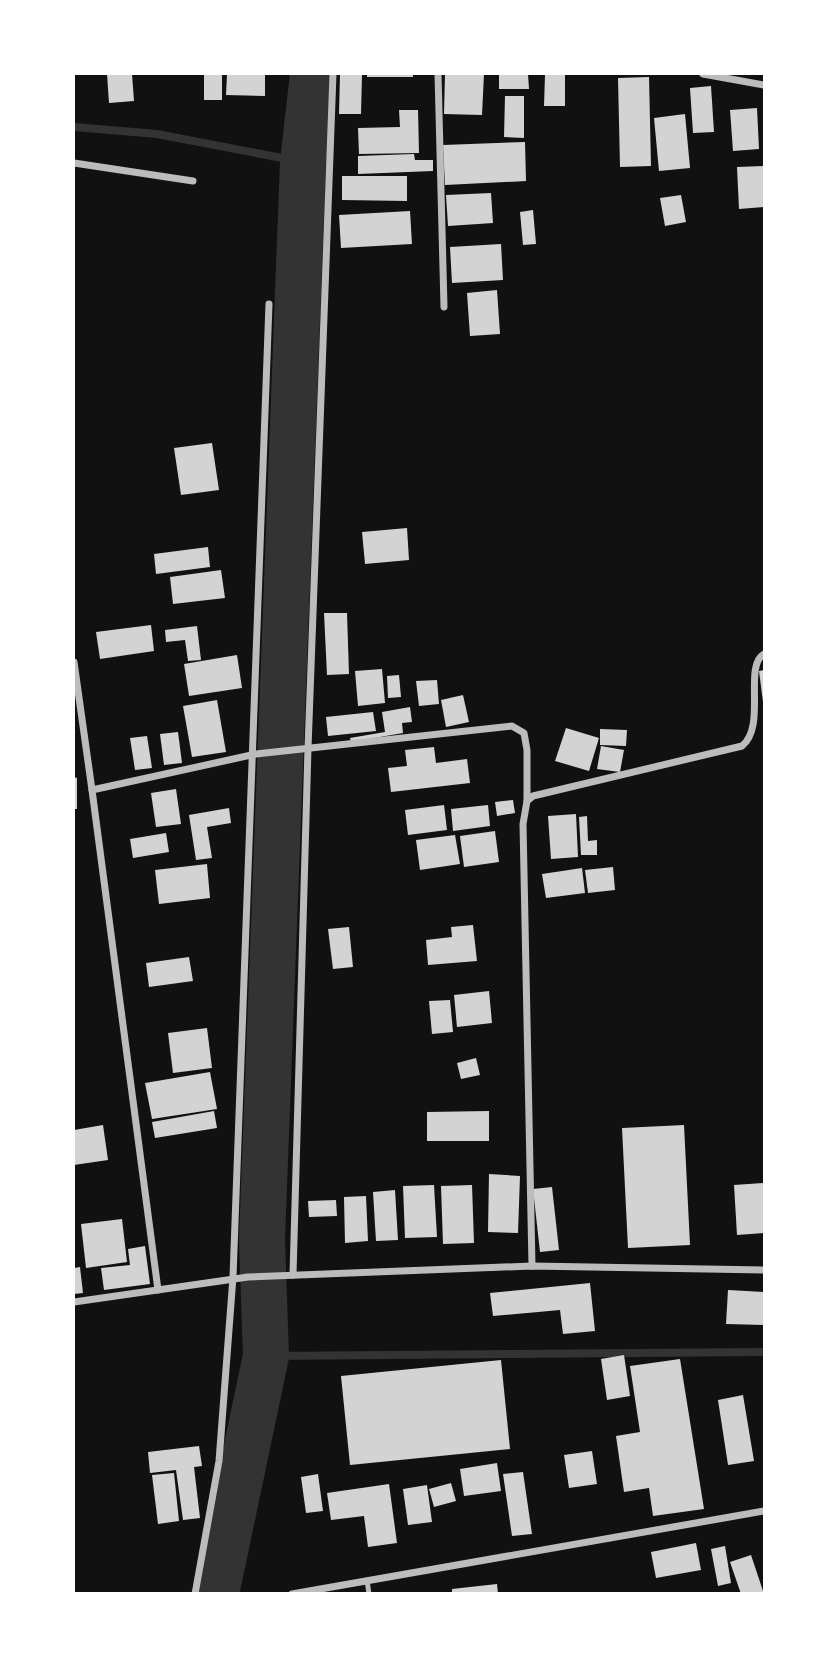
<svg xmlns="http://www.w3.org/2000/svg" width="838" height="1667" viewBox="0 0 838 1667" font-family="Ubuntu,sans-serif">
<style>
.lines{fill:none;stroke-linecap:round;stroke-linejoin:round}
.stream{stroke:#333;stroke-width:8}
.river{stroke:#333;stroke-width:46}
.building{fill:#d3d3d3}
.service{stroke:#bcbcbc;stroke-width:5}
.minor{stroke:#bcbcbc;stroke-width:7}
</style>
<rect width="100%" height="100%" fill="#111"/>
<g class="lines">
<!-- stream -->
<g class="stream">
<path d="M74,127L157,134L303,162"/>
<path d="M266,1356L764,1352"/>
</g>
<!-- river -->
<path class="river" d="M216,1594L266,1356L262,1239L303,162L313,74"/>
</g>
<!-- building -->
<g class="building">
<path d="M107,74H132L134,101L109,103Z"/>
<rect x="204" y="74" width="18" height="26"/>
<path d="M227,74H265V96L226,95Z"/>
<path d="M340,74H362L361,114H339Z"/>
<rect x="367" y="74" width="46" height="3"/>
<path d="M445,74H484L482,115L444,114Z"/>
<path d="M499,74H528L529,89H499Z"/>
<path d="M545,74H565V106H544Z"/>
<path d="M649,77L651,166L620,167L618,78Z"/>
<path d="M711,86L714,132L693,133L690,88Z"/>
<path d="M505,96H524V138L504,137Z"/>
<path d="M757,108L759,149L733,151L730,110Z"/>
<path d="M399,110H418L419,153L359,154L358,128L400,127Z"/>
<path d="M685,114L690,168L659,171L654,118Z"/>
<path d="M525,142L526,181L445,185L443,145Z"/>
<path d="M414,154L415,160H433V171L358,174V156Z"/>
<path d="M763,166L764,207L739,209L737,167Z"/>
<path d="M342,176H407V201L342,200Z"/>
<path d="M491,193L493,223L448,226L446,195Z"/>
<path d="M681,195L686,222L665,226L660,198Z"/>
<path d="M533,210L536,244L523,245L520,212Z"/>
<path d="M410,211L412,244L341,248L339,215Z"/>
<path d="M501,244L503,280L452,283L450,247Z"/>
<path d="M497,290L500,334L470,336L467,293Z"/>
<path d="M212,443L219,490L181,495L174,448Z"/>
<path d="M407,528L409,560L365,564L362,532Z"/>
<path d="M208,547L210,567L156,574L154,554Z"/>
<path d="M221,570L225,598L173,604L170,577Z"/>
<path d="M324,613H347L349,674L327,675Z"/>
<path d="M151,625L154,651L100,659L96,632Z"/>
<path d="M197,626L201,660L188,661L185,640L166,642L165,630Z"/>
<path d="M237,655L242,688L189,696L184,664Z"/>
<path d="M382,669L385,703L358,706L355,671Z"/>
<path d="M764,670V702H763L759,671Z"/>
<path d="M399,675L401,697L388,698L387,676Z"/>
<path d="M437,680L439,704L419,706L416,681Z"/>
<path d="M463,695L469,722L446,727L441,700Z"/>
<path d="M217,700L226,752L192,757L183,706Z"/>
<path d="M410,707L412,722L402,723L403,733L351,742L350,738L385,732L382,712Z"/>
<path d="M373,712L376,731L328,736L326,717Z"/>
<path d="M566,728L599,738L589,771L555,761Z"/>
<path d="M600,729L627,730L626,746L600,745Z"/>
<path d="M178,732L182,763L164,765L160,734Z"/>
<path d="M147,736L152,768L135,770L130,738Z"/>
<path d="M601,746L624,750L620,772L597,769Z"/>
<path d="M434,747L436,763L467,759L470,783L391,792L388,768L407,766L405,750Z"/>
<path d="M74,777L77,778V809H74Z"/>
<path d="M176,789L181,824L156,827L151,793Z"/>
<path d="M513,800L515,813L497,816L495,802Z"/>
<path d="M444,805L447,830L408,835L405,810Z"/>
<path d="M488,805L490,826L453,831L451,809Z"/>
<path d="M229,808L231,823L207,827L212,858L196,860L189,815Z"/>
<path d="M576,814L578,857L551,859L548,816Z"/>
<path d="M587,816L588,841L597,840V855H581L579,817Z"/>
<path d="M495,831L499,862L464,867L460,836Z"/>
<path d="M166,833L169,852L133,858L130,839Z"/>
<path d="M455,835L460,864L420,870L416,840Z"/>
<path d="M207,864L210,898L159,904L155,870Z"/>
<path d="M613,867L615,890L588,893L585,870Z"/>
<path d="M582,868L585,893L546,898L542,874Z"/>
<path d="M473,925L477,961L428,965L426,940L452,937L451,927Z"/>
<path d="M349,927L353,967L333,969L328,929Z"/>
<path d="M189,957L193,981L149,987L146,963Z"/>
<path d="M489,991L492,1023L457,1027L454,995Z"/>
<path d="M450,1000L453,1032L432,1034L429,1001Z"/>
<path d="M207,1028L212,1068L173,1073L168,1033Z"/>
<path d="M476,1058L480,1075L461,1079L457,1063Z"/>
<path d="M210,1072L217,1109L152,1119L145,1083Z"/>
<path d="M214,1111L217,1128L155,1138L152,1122Z"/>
<path d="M489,1111V1141H427V1112Z"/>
<path d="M103,1125L108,1160L74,1165V1130Z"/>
<path d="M684,1125L690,1245L628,1248L622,1128Z"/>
<path d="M489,1174L520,1176L518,1233L488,1232Z"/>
<path d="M763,1183L764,1233L737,1235L734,1185Z"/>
<path d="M434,1185L437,1237L405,1238L403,1186Z"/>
<path d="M472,1185L474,1243L443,1244L441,1186Z"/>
<path d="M552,1187L559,1250L540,1252L533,1189Z"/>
<path d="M395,1190L398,1240L376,1241L373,1192Z"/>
<path d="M366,1196L368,1241L345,1243L344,1197Z"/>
<path d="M336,1200L337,1216L309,1217L308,1201Z"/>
<path d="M122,1219L127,1262L86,1268L81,1224Z"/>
<path d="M145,1246L150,1284L104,1290L101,1268L130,1265L128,1249Z"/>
<path d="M80,1267L83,1293L74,1294V1268Z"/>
<path d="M590,1283L595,1331L563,1334L560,1310L493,1316L490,1293Z"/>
<path d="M728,1290L764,1292V1325L726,1324Z"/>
<path d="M624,1355L630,1396L607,1400L601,1359Z"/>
<path d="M680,1359L704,1509L653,1516L649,1488L624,1492L616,1436L640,1432L630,1366Z"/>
<path d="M501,1360L510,1449L350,1465L341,1376Z"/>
<path d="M743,1395L754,1461L728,1465L718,1400Z"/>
<path d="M199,1446L202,1466L194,1467L200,1518L183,1520L176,1470L150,1473L148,1452Z"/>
<path d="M592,1451L597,1484L569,1488L564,1455Z"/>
<path d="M497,1463L501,1491L464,1496L460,1469Z"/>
<path d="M523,1472L532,1534L512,1536L503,1474Z"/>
<path d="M174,1473L179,1521L158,1524L152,1475Z"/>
<path d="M318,1474L323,1511L306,1513L301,1477Z"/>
<path d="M451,1483L456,1501L434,1507L429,1489Z"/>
<path d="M389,1484L397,1543L368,1547L364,1516L331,1520L327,1493Z"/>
<path d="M427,1485L432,1522L408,1525L403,1489Z"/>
<path d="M696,1543L701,1570L656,1578L651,1552Z"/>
<path d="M725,1546L731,1583L718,1586L711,1549Z"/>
<path d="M751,1555L764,1594H741L730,1562Z"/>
<path d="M497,1584L498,1594H452V1589Z"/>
</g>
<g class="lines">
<!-- service -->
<path class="service" d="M367,1580L369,1594"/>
<!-- minor -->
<g class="minor">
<path d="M438,74L444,307"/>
<path d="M703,74L764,85"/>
<path d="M74,163L193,181"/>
<path d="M74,662L92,790"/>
<path d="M532,1266L523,824L527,801L533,796L742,746C767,726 743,666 764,654"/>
<path d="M293,1275L308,748L333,74"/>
<path d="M158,1290L92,790L256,754L512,726L524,733L527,750V801"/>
<path d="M74,1302L248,1277L532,1266L764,1270"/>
<path d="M195,1594L219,1461L233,1277L269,304"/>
<path d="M292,1594L764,1511"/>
</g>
</g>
<!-- border -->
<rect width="838" height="1667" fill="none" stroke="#ffffff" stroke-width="150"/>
</svg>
